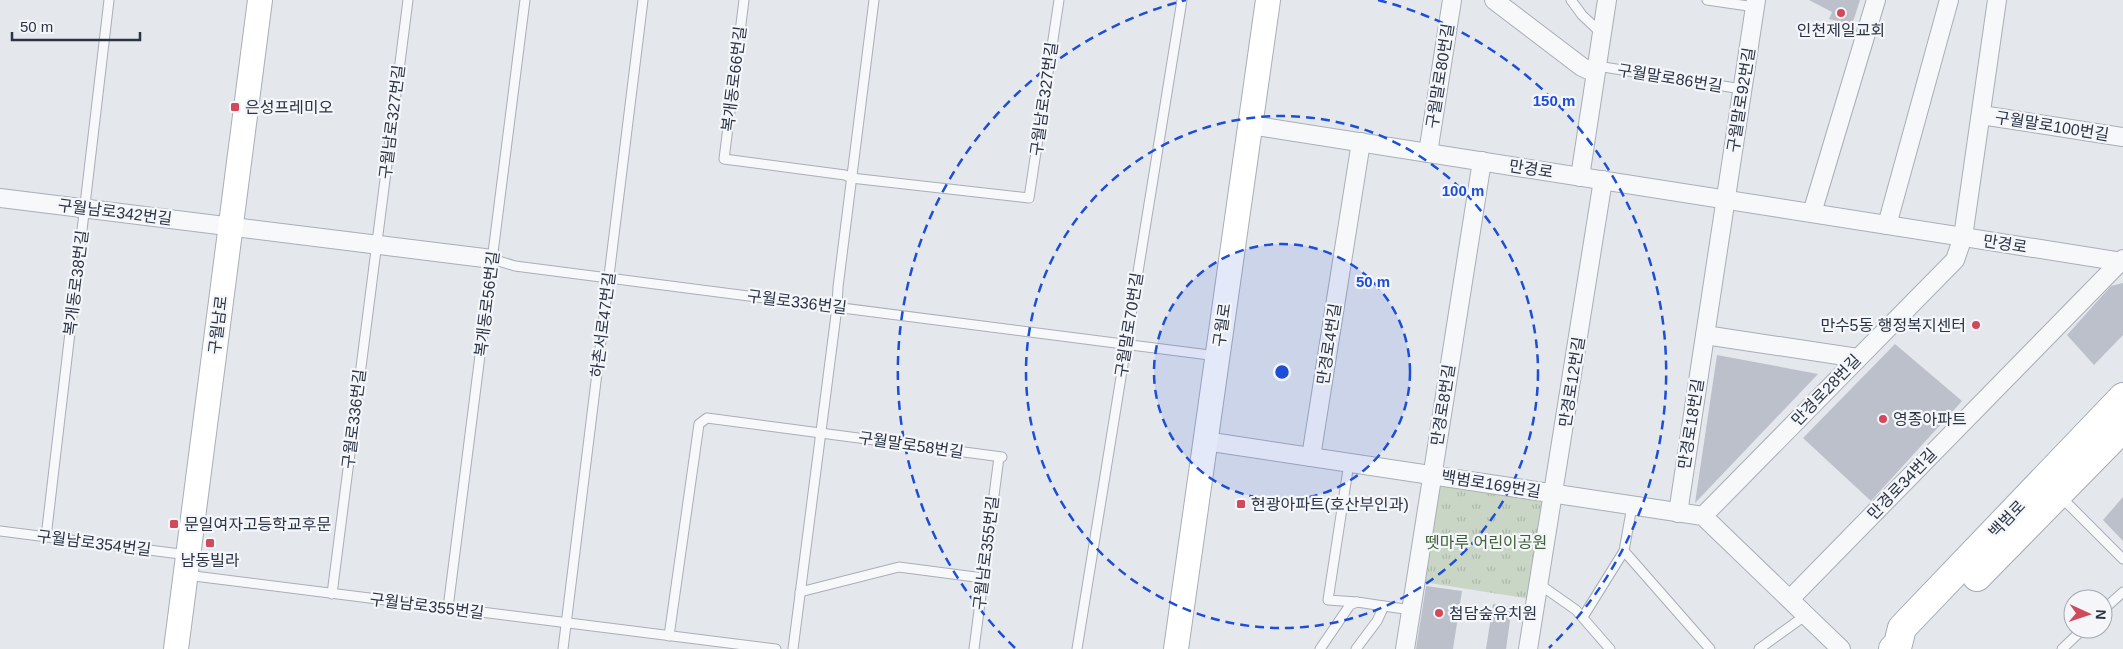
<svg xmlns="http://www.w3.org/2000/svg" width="2123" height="649" viewBox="0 0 2123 649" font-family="Arial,'Noto Sans KR',sans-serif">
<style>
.grass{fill:url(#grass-tufts)}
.building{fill:#bbc0ca}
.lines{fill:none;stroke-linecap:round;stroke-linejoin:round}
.lane-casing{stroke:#a9aeb7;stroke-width:11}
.street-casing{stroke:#a9aeb7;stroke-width:20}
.secondary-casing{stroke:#a9aeb7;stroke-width:26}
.primary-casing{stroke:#a3abb8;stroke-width:30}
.lane{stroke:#f7f8fa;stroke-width:9}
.street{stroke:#f7f8fa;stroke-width:18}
.secondary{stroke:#fff;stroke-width:24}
.primary{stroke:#fff;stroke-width:28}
.ring{fill:none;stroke:#1d4ed8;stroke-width:2.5;stroke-dasharray:9 6}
.poi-dot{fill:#d1495b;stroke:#f4f6f9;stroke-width:2}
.labels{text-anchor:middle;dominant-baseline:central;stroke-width:4.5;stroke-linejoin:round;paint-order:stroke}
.poi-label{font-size:16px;fill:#2b3445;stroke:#f4f6f9;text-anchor:start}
.street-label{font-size:16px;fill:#2b3445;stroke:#f4f6f9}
.park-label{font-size:16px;fill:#3f6138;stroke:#f4f6f9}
.centre{fill:#1d4ed8;stroke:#f4f6f9;stroke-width:2.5}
.ring-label{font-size:15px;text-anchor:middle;font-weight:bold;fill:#1d4ed8;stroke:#f4f6f9;stroke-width:4.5;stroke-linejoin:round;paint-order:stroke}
</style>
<defs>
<pattern id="grass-tufts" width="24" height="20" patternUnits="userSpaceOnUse" patternTransform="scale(1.25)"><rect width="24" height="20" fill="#c9d6c5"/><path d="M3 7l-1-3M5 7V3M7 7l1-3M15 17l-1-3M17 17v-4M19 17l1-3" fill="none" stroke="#adb8ab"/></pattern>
</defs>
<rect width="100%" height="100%" fill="#e4e7ec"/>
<!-- grass -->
<path class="grass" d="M1441,483L1547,503L1530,599L1423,582Z"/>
<!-- building -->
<g class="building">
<path d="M1809,0H1860L1852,25L1829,19L1832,12Z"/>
<path d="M2123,283V335L2094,365L2067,335L2111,286Z"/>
<path d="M1895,344L1962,401L1871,501L1803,438Z"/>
<path d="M1717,355L1818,374L1695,503Z"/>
<path d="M2123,497V541L2103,520Z"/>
<path d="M1426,586L1462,591L1453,649H1416Z"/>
<path d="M1493,604L1512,607L1506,649H1486Z"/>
</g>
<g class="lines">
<defs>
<g id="lane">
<path d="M744,0L724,159L845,175L851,178L1029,198L1059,0"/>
<path d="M1571,0L1582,15L1601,33"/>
<path d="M1707,0L1755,7"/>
<path d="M1597,66L1742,89"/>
<path d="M492,259L515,266L1217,356"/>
<path d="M1349,463L1328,600L1357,602"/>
<path d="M2060,496L2123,559"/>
<path d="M1632,506L1624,551L1710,649"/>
<path d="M0,531L188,555"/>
<path d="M46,537L109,0"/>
<path d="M186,575L776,649"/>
<path d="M1539,584L1576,610L1610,649"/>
<path d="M800,592L899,567L983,578"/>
<path d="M332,594L408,0"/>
<path d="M448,608L525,0"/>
<path d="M2103,610L2123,592"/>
<path d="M1583,617L1624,551"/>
<path d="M669,636L699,424L707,418L1002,457"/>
<path d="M563,649L643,0"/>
<path d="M793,649L837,307L838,287L874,0"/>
<path d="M974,649L999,457"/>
<path d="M1077,649L1182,0"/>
<path d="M1320,649L1350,605L1357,602L1411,610"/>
<path d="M1356,649L1377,621L1384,606"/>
<path d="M1759,649L1806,615"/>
<path d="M2062,649L2083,629"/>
</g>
<g id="street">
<path d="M1494,0L1582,67L1595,73"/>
<path d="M1981,115L2123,137"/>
<path d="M1250,125L2123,262"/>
<path d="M1428,153L1452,0"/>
<path d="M1580,177L1607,0"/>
<path d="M0,198L492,259"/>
<path d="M1812,213L1876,0"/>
<path d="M1887,225L1949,0"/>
<path d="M1705,335L1858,358"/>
<path d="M1205,441L1703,516L1841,649"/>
<path d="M1311,457L1361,142"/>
<path d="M1678,513L1756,0"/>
<path d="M1703,516L1955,260L1963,237L1997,0"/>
<path d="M1790,599L2123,259"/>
<path d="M1405,649L1482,161"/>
<path d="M1528,649L1603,180"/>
</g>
<g id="secondary">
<path d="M176,649L260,0"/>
<path d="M1176,649L1268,0"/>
</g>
<g id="primary">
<path d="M1977,577L2123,428"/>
<path d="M1893,649L1898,644L1902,628L2123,397"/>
</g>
</defs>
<!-- lane casing -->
<use href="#lane" class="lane-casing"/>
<!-- street casing -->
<use href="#street" class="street-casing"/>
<!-- secondary casing -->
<use href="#secondary" class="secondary-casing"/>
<!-- primary casing -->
<use href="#primary" class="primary-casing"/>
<!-- lane -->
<use href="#lane" class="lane"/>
<!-- street -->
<use href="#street" class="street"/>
<!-- secondary -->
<use href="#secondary" class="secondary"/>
<!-- primary -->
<use href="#primary" class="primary"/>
</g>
<!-- distance rings -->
<circle cx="1282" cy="372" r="128" fill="#1d4ed8" fill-opacity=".12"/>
<g class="ring">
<circle cx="1282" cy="372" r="128"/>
<circle cx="1282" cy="372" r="256"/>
<path d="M1015 648A384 384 0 0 1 1186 0M1378 0A384 384 0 0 1 1549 648"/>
</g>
<!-- markers -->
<g class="poi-dot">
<circle cx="1841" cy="13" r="5"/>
<rect x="230" y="102" width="10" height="10" rx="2.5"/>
<circle cx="1976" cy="325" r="5"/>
<circle cx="1883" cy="419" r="5"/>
<rect x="1236" y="499" width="10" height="10" rx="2.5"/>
<rect x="169" y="519" width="10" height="10" rx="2.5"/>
<rect x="205" y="538" width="10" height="10" rx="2.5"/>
<circle cx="1439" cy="613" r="5"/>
</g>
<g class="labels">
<!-- poi labels -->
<g class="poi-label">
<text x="1841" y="30" text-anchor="middle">인천제일교회</text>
<text x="245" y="107">은성프레미오</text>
<text x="1966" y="325" text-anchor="end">만수5동 행정복지센터</text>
<text x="1893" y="419">영종아파트</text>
<text x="1251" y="504">현광아파트(호산부인과)</text>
<text x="184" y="524">문일여자고등학교후문</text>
<text x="210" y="560" text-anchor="middle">남동빌라</text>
<text x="1449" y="613">첨담숲유치원</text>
</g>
<!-- street labels -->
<g class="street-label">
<text transform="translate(1440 76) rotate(-81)">구월말로80번길</text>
<text transform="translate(1670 78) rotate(9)">구월말로86번길</text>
<text transform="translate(734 79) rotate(-83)">복개동로66번길</text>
<text transform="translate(1044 99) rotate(-82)">구월남로327번길</text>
<text transform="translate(1741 100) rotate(-81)">구월말로92번길</text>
<text transform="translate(392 122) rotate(-83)">구월남로327번길</text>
<text transform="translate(2052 126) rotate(9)">구월말로100번길</text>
<text transform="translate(1531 169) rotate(9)">만경로</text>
<text transform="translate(115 212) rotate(7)">구월남로342번길</text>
<text transform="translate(2005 244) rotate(9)">만경로</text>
<text transform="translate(76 283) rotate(-83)">복개동로38번길</text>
<text transform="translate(797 302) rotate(7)">구월로336번길</text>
<text transform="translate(487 304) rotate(-83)">복개동로56번길</text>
<text transform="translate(218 325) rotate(-83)">구월남로</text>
<text transform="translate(603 325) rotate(-83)">하촌서로47번길</text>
<text transform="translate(1129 325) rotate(-81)">구월말로70번길</text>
<text transform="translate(1222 325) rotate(-82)">구월로</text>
<text transform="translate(1329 344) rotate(-81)">만경로4번길</text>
<text transform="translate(1572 382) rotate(-81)">만경로12번길</text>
<text transform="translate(1826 390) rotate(-46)">만경로28번길</text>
<text transform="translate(1443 405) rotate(-81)">만경로8번길</text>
<text transform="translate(354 419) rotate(-83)">구월로336번길</text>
<text transform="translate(1691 424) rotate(-81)">만경로18번길</text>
<text transform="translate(911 445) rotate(8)">구월말로58번길</text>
<text transform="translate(1491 484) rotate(9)">백범로169번길</text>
<text transform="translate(1902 484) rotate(-46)">만경로34번길</text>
<text transform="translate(2007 519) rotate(-46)">백범로</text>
<text transform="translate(94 543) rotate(7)">구월남로354번길</text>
<text transform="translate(986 553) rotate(-83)">구월남로355번길</text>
<text transform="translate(427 606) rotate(7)">구월남로355번길</text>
</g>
<!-- park labels -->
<g class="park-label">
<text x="1486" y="542">뗏마루 어린이공원</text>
</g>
</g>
<circle cx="1282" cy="372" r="8" class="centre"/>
<g class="ring-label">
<text x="1554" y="106">150 m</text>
<text x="1463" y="196">100 m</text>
<text x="1373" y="287">50 m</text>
</g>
<!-- north arrow -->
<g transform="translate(2088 614) rotate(93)"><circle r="24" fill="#f4f6f9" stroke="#a4a8b1"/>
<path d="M0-4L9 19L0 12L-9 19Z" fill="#d1495b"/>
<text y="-8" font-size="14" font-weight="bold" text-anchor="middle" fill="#2b3445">N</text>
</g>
<!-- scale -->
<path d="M12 32v8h128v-8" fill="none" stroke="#2b3445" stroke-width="2.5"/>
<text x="20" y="32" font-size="15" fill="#2b3445" stroke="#f4f6f9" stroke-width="4" paint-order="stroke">50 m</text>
</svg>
